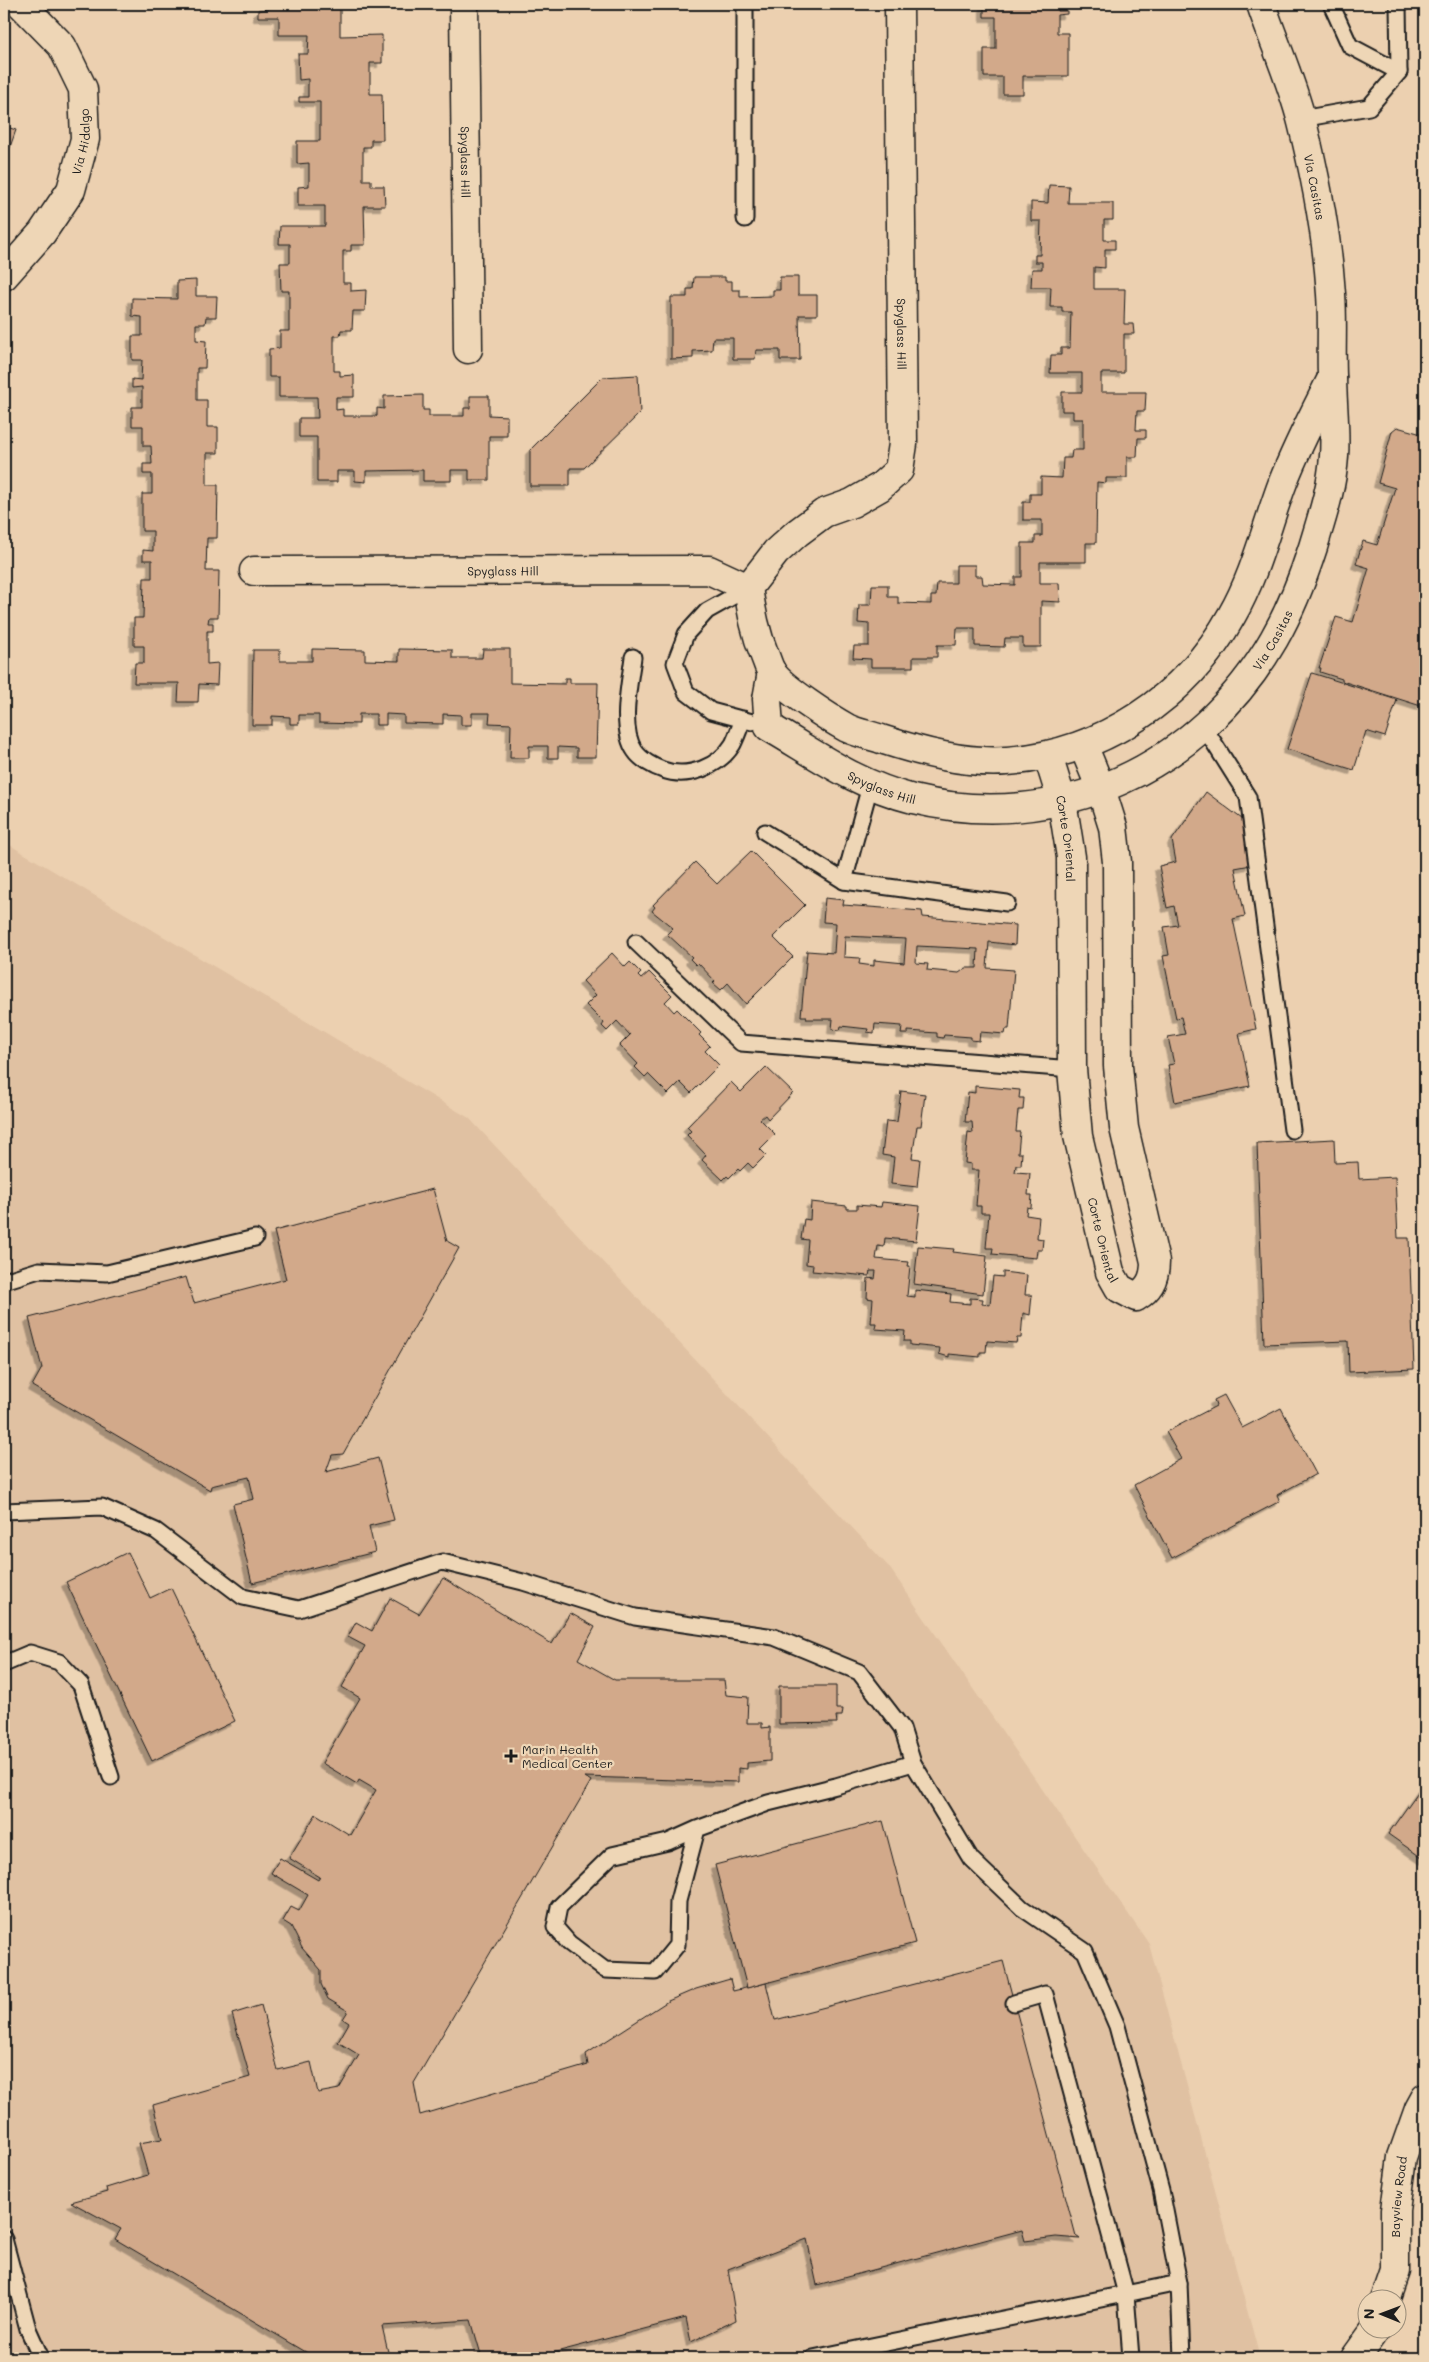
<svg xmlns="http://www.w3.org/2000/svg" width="1429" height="2362" viewBox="0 0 1429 2362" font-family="Mali,sans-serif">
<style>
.built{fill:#e0c1a2}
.building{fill:#d2a98a;stroke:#1c1c1c;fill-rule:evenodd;filter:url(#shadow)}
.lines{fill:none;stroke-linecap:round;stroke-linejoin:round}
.service-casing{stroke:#1c1c1c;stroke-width:19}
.minor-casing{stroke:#1c1c1c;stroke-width:31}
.service{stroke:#eed6b6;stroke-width:15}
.minor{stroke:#eed6b6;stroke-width:28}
.poi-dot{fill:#1c1c1c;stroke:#eed6b6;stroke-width:2}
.labels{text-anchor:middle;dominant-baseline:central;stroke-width:4.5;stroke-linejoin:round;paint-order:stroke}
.street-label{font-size:12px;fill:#1c1c1c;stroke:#eed6b6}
.poi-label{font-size:12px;fill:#1c1c1c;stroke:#eed6b6;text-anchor:start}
</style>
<defs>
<filter id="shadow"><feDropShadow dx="-4.5" dy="4.5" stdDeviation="0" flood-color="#0004"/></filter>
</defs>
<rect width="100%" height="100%" fill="#ecd0b0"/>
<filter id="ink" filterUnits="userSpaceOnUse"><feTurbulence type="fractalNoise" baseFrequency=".02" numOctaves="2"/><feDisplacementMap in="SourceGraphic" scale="10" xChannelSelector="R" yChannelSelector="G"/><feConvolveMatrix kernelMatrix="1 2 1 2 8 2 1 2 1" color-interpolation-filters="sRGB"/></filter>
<g filter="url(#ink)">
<!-- built -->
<path class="built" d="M8,844L469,1118L889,1567L1149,1944L1260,2358H4V845Z"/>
<!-- building -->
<g class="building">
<path d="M269,4H330V9H340V36L382,35V63H370V94H382L383,140H371V147H363V180H371V186H384L385,206H364L365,245H351V251H343V283H351V291L366,290L365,311H353L352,330H341L340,336H334V371H340V376L354,375V397H336V410L343,409V416H377V408L384,409V396L423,395V410H429V416H464V408H470V396H489V415L507,416V436H489V480H469V470H451V481H423V470L366,471V482L355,481V471H337V482H317V437H299V418H318L317,397H279V377H269V349L280,348V331H289V291H281L280,263H290V244H279L280,226H325V206H298V187L309,186V163L297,164V141H320V102H299V97H308V79L299,80L298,54H308L309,35H279V17H258V10L269,9Z"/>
<path d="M984,4H1058V11H1067V14L1057,15V33H1068V76H1023V94H1003V77H984V49H996V17H984Z"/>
<path d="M4,126L16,130L4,164Z"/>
<path d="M1049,185L1069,186L1068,203H1113V220H1104V240H1115V249H1105V268L1094,267V289H1125L1124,324H1133L1134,334H1124V373H1101V392H1146L1145,411H1137L1136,430H1146V438H1138L1137,457H1127V478H1106V483L1097,482L1096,543H1086V562H1040V583H1059L1060,602L1041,601V647H1023V638H1005L1004,647L975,646V628H957L956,645H937V657H913V667H871V659L853,658L854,646H869V624L858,623L859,605H871L872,585H888V597H898V603L931,604V596H936L937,583H956V565H975V576H982L983,584L1015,585V577H1022V543H1035V536H1042V520H1023V502H1030V494H1041V477L1062,478L1063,458H1071L1072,450H1083V419H1073V411H1062V392H1082V373H1050L1051,355H1061V348H1070L1071,312H1062V307H1050L1051,287H1031L1032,269H1042V262H1035V255H1040L1041,221H1031V202L1048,203Z"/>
<path d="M694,277H725V281H732V290H740V297L773,296V290H780V277H798V295H817V315H799L800,360H780V350H756L755,359H733V338H713L712,350L693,351V358L671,359V297H687V289H693Z"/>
<path d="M196,280V296H217L216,317H206L205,324H196V340L206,341L205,368H197V400H207V427H218V453H207V485H218L217,538H207L206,571H219L218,617H209L208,623H213V631H207V664L218,663L217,685L199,684L198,702H178L179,683H134L135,663H144V646H134V618H143L144,578H152V560H143V550L153,551V531H142V494H152V474H143V464H152L151,446H143V426H132V407H142V387L132,388V379L141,380L142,360H132V336H142V317L132,316V298L177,299V281Z"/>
<path d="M638,375L640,413L584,468H570V486H530V450L603,377Z"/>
<path d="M1397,427L1425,435V691L1421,706L1342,681V679L1320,672L1321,668H1319L1336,617L1353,622L1369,568L1356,564L1363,541L1377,545L1395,488L1378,483L1392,431Z"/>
<path d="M312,649L365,650V660L399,661V649L452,650V658H482L483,649H510V683L565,684V678H570V683H598L596,757H577V748L558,747V758H548V746H529V758H510L511,724L489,723L490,713H472V725H461V715L443,714V724L404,723V715L386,714V725H376V714H359V724L319,723V715H299V724H290V717L272,716V725H252L253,650H280V661H312Z"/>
<path d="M1312,673L1397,700L1385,737L1366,731L1354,770L1287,749Z"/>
<path d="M1206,792L1242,819L1251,865L1235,868L1245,916L1233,919L1256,1029L1239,1033L1250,1086L1175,1102L1168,1065L1174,1064L1168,1037L1185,1034L1181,1017L1176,1018L1163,956L1169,955L1164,927L1178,925L1174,906L1167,908L1159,866L1176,862L1172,840Z"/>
<path d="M751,851L805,905L773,937L793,957L746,1004L728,983L721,990L713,983L715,981L698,963L696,965L690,959L692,957L667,934L673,928L652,911L655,907L653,905L695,862L717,884Z"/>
<path d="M825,898L844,900L843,905L922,911L923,917L1016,925L1015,945L989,942L987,968L1014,970L1009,1029H1006L1005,1034L980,1032L979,1041L971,1040V1037L944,1035L943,1038L937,1037V1033L908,1031V1034H901L902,1026L875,1024L874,1033L867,1032L868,1029L841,1026L840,1030L832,1029L833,1019H806L807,1016H801L807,951L834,953L836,923L823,922ZM845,936L906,939L904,963L874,960V966L859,964L860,958L844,957ZM917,946L978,949L977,968H966L959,973L927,970L928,964L916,963Z"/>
<path d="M612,953L625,967L630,962L641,973L638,976L641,979L649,972L672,995L665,1002L674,1012L677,1009L701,1033L699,1035L710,1046L705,1051L719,1065L691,1093L680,1082L668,1094L648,1074L645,1077L635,1067L638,1064L620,1045L630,1035L617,1021L607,1031L602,1026L604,1023L586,1005L596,995L583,981Z"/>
<path d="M766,1067L793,1093L768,1119L765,1115L760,1119L775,1134L760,1149L766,1155L753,1168L748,1163L740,1171L738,1169L729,1178L727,1176L723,1180L702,1160L706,1155L687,1135L691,1131L687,1127L731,1082L741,1092Z"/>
<path d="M975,1086L1020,1090L1019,1098H1024L1023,1110H1018L1016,1132H1020L1018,1153H1022L1021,1165H1016L1015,1172L1030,1173L1028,1195H1032L1031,1208L1027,1207L1026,1215L1039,1217L1037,1238L1043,1239L1042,1250H1037L1036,1258L992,1254L993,1248H986L989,1213H981V1206H976L979,1170H971V1164L965,1163L968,1132L973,1133L972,1122H965L968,1092L975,1093Z"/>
<path d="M901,1091L925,1094L921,1126H917L912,1158L920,1159L917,1187L891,1184L894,1157L882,1155L886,1121L897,1122Z"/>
<path d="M1334,1139L1335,1163L1358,1162L1359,1179L1395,1177L1398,1238H1409L1414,1369L1349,1372L1348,1341L1264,1344L1257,1143Z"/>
<path d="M433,1189L447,1241L459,1248L343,1454L332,1455L326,1472L378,1458L394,1520L369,1526L375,1552L252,1583L233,1504L254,1499L249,1477L211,1486L210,1490L32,1386L42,1368L29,1318L186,1277L194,1303L286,1279L274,1231Z"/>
<path d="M811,1202L847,1206V1209H857V1205L881,1207L882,1202L920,1206L916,1241L885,1238L884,1247L878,1246L876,1259L909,1262L908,1266H910L907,1296L915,1297V1290L951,1294L950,1302L970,1304V1298L983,1299L982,1304L990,1305L993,1276L1003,1277V1272L1027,1275L1025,1295H1032L1030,1315L1023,1313L1021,1338H1017L1016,1343L987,1341L986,1352H980V1357L949,1354V1357L939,1354L940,1348L910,1345V1341H904L905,1331L875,1329L876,1323H871L873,1299L867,1298L868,1278L875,1279L876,1271H870L869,1276L812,1271L813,1265L806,1264L808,1240L801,1239L804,1219L810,1220Z"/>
<path d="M918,1246L954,1249L953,1252L987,1256L983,1294L914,1284Z"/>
<path d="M1224,1395L1242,1428L1281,1408L1316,1474L1277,1495L1280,1501L1172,1558L1134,1485L1181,1459L1166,1432L1216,1406L1214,1400Z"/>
<path d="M128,1552L150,1598L171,1588L235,1721L152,1761L66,1582Z"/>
<path d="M443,1578L552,1644L570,1613L595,1627L578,1659L615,1680H724L726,1695L748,1697L747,1723H762V1728L770,1727V1761L747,1763V1769L738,1768V1782L585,1777L591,1781L414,2083L420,2115L588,2065L586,2054L668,2001L696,1989L730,1979L733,1991L766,1983L775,2020L1003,1961L1076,2236L1080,2239L1056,2237L1025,2241L1022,2230L817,2285L807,2239L728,2269L736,2320L691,2342L686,2318L533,2358H482L471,2320L382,2326L388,2352L385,2354L387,2358H324L320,2355L316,2358L115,2239L121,2229L71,2202L107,2192L106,2188L148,2175L139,2143L162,2139L153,2105L250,2077L232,2014L261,2005L278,2070L311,2062L318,2093L339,2089L359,2055L338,2042L349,2023L343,2019L348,2011L328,1999L321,1984V1970L302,1948L291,1926L283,1921L291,1907L299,1911L308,1895L271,1873L280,1858L318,1880L320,1877L289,1858L316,1814L350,1835L376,1790L359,1780L357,1784L322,1763L360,1698L342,1687L365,1646L348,1637L356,1622L372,1631L390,1598L419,1614Z"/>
<path d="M779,1686H836V1709H843L842,1716H836L837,1723L779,1724Z"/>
<path d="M1425,1782V1860L1388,1834Z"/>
<path d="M883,1821L915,1943L747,1988L715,1865Z"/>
</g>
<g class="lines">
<defs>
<g id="service">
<path d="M745,4V219"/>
<path d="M1331,4L1350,46L1399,72"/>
<path d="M1301,119L1369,107L1399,72L1398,4"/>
<path d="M748,588L707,611L686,634L675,663L686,692L711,711L752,722"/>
<path d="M633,657C630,682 619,729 635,751C641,760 654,767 663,770C688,779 719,767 733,744C737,736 740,727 743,719"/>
<path d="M1204,727L1248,797L1292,1130"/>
<path d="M870,786L844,881L1007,903"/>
<path d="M765,832L844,881"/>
<path d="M636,942L741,1043L1072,1069"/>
<path d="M4,1281L39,1270L107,1273L255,1238"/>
<path d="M4,1511L102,1507L156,1531L243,1597L299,1609L442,1562L523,1582L635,1617L774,1637L859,1672L902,1728L913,1763L971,1859L1022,1908L1085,1951L1117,2026L1161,2190L1179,2283L1182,2358"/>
<path d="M4,1664L30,1653L59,1662L81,1685L111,1777"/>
<path d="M697,1829L678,1901L677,1945L655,1972L605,1970L569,1943L555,1927L559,1907L612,1855L668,1842L697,1829L768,1803L836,1786L913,1763"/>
<path d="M1014,2003L1045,1994L1126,2294L1131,2358"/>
<path d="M4,2239L28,2329L41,2358"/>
<path d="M813,2358L1179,2283"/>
</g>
<g id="minor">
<path id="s1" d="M464,4L468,349"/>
<path id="s2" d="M899,4L903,444L899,470L880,487L852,503L824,513L797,533L776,552L748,588C752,613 755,632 765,656C767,661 769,668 772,673C784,689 829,718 847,728C857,733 870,735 881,739C921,752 965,764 1007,761C1102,754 1186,698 1232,615C1256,573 1266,527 1283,482C1297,446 1315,412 1332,378"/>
<path id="s3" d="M4,276L42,233L71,190L85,139L83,89L62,46L21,4"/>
<path id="s4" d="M254,571L709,570L748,588"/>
<path id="s5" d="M772,672L767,699L769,727C819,756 855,784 913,799C1058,835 1201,767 1274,639C1290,611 1303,578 1313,547C1322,517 1332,488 1334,456C1336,430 1332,402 1332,375C1331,348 1333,321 1331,294C1327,236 1316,178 1302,122C1292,82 1274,43 1261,4"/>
<path id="s6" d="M1048,756L1062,801L1071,857L1072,1069L1078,1136L1110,1272L1119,1288L1136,1297C1150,1289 1155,1278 1155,1262L1124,1128L1118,1066L1117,862L1113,827L1101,789L1083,745"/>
<path id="s7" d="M1385,2300L1395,2271V2210L1402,2157L1419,2109L1425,2098"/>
<path d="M1355,2358L1375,2330"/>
</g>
</defs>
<!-- service casing -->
<use href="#service" class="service-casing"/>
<!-- minor casing -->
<use href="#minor" class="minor-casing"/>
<!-- service -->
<use href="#service" class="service"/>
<!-- minor -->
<use href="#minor" class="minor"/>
</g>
</g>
<!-- markers -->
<path class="poi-dot" d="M508.5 1748.5h5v5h5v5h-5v5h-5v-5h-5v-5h5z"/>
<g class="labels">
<!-- street labels -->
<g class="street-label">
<text stroke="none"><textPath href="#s3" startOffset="159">Via Hidalgo</textPath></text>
<text stroke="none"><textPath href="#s1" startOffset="158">Spyglass Hill</textPath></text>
<text transform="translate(1315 187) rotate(79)">Via Casitas</text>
<text stroke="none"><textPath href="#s2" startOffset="330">Spyglass Hill</textPath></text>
<text stroke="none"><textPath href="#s4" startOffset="249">Spyglass Hill</textPath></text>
<text stroke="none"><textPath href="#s5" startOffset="640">Via Casitas</textPath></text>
<text stroke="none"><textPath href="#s5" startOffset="184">Spyglass Hill</textPath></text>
<text stroke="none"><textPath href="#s6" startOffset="85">Corte Oriental</textPath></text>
<text stroke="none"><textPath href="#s6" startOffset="490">Corte Oriental</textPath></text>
<text stroke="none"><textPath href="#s7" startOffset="105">Bayview Road</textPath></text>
</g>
<!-- poi labels -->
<g class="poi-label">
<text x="522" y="1749">Marin Health<tspan x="522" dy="14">Medical Center</tspan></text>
</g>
</g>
<!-- margin -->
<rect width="1429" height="2362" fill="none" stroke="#eed6b6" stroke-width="20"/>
<rect x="10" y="10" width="1409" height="2342" fill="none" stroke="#1c1c1c" stroke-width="2" filter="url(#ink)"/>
<!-- north arrow -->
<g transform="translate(1382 2314) rotate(271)"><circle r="24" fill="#eed6b6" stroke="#9a8c78"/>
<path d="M0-4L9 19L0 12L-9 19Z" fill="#1c1c1c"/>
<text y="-8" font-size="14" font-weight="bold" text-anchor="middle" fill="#1c1c1c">N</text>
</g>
</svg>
